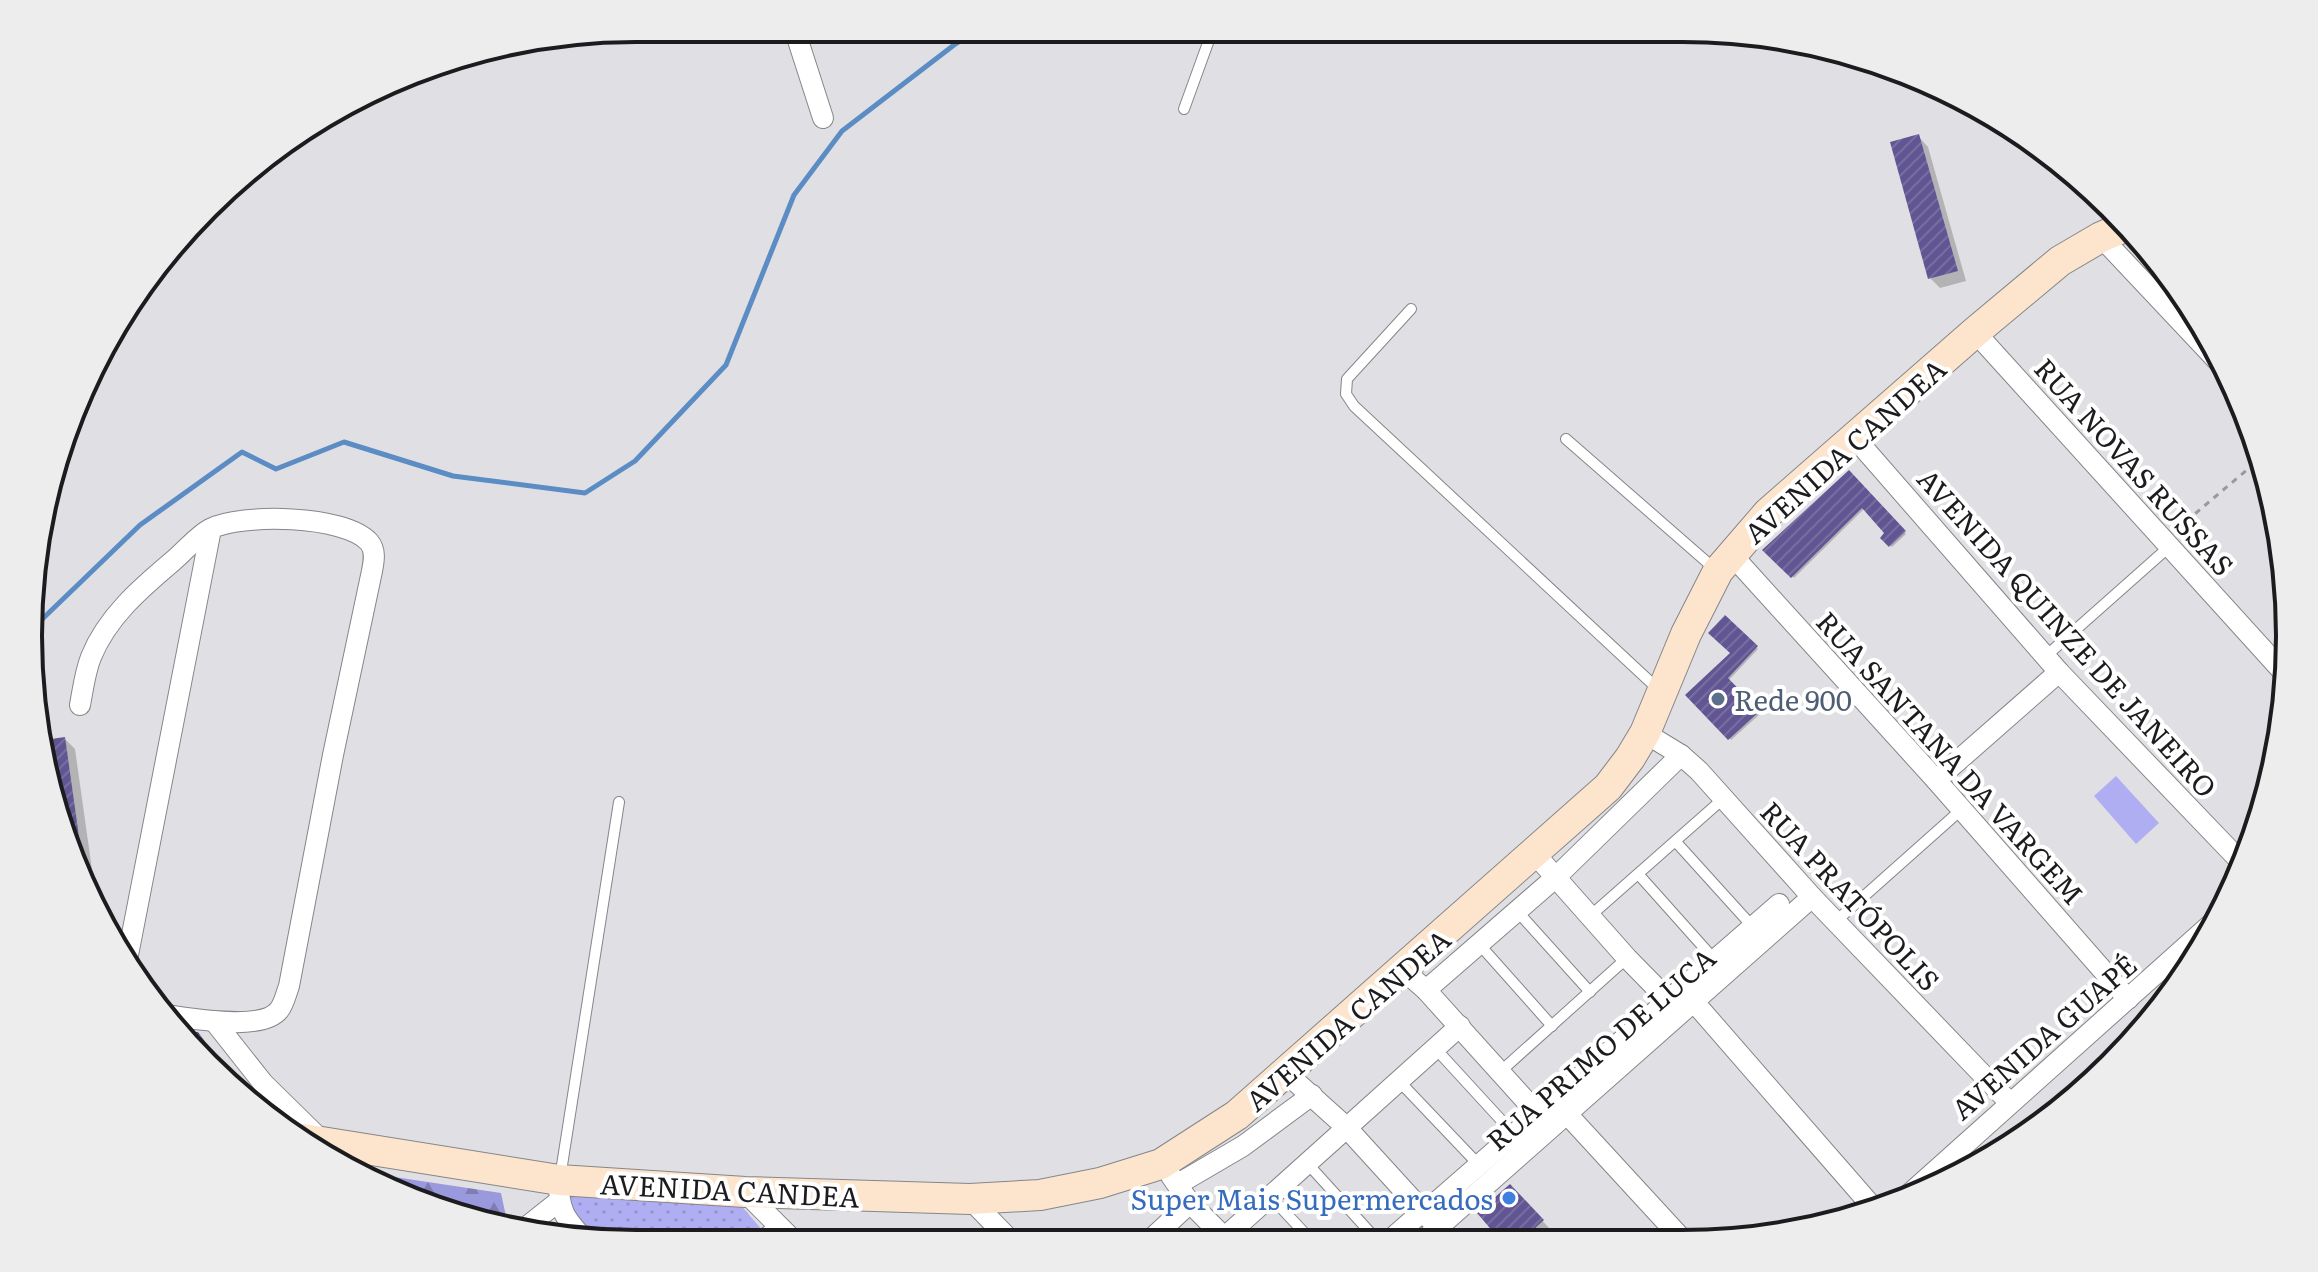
<svg xmlns="http://www.w3.org/2000/svg" width="2318" height="1272" viewBox="0 0 2318 1272" font-family="Literata,serif">
<style>
.forest{fill:url(#forest-firs)}
.park{fill:url(#park-dots)}
.garden{fill:#b0aef3}
.shadow{fill:#0003}
.lines{fill:none;stroke-linecap:round;stroke-linejoin:round}
.stream{stroke:#5c8cc4;stroke-width:5}
.building{fill:url(#building-hatch)}
.lane-casing{stroke:#858689;stroke-width:12}
.street-casing{stroke:#858689;stroke-width:22}
.secondary-casing{stroke:#858689;stroke-width:32}
.path{stroke:#9a9a9d;stroke-width:3;stroke-dasharray:6 6;stroke-linecap:butt}
.lane{stroke:#fff;stroke-width:10}
.street{stroke:#fff;stroke-width:20}
.secondary{stroke:#fce5cc;stroke-width:30}
.service-dot{fill:#5c6f8a;stroke:#fff;stroke-width:3}
.shop-dot{fill:#3f7fe0;stroke:#fff;stroke-width:3}
.labels{text-anchor:middle;dominant-baseline:central;stroke-width:8;stroke-linejoin:round;paint-order:stroke}
.street-label{font-size:28px;fill:#1c1c1e;stroke:#fff}
.service-label{font-size:28px;fill:#4e5e75;stroke:#fff;text-anchor:start}
.shop-label{font-size:28px;fill:#366cbe;stroke:#fff;text-anchor:end}
.rim{fill:none;stroke:#1c1c1e;stroke-width:4}
</style>
<defs>
<pattern id="forest-firs" width="22" height="20" patternUnits="userSpaceOnUse" patternTransform="scale(2)"><rect width="22" height="20" fill="#9b99de"/><path d="M5 1l3.5 6h-7zM16 11l3.5 6h-7z" fill="#7e7cb3"/></pattern>
<pattern id="park-dots" width="8" height="8" patternUnits="userSpaceOnUse" patternTransform="scale(2)"><rect width="8" height="8" fill="#b0aef3"/><path d="M2 2h.1M6 6h.1" fill="none" stroke="#9795d0" stroke-width="1.8" stroke-linecap="round"/></pattern>
<pattern id="building-hatch" width="6" height="6" patternUnits="userSpaceOnUse" patternTransform="scale(2)"><rect width="6" height="6" fill="#625594"/><path d="M-1 1l2-2M0 6l6-6M5 7l2-2" fill="none" stroke="#786e9e"/></pattern>
</defs>
<rect width="100%" height="100%" fill="#e0e0e4"/>
<!-- forest -->
<path class="forest" d="M348,1170L501,1193L507,1221L503,1224L441,1212Z"/>
<!-- park -->
<path class="park" d="M572,1195L739,1203L763,1231L748,1242L597,1243L560,1205Z"/>
<!-- garden -->
<path class="garden" d="M2116,776L2159,823L2136,844L2094,796Z"/>
<!-- shadow -->
<g class="shadow">
<path d="M1886,64L1907,74L1897,77Z"/>
<path d="M1918,136L1928,147L1966,281L1940,288L1930,278Z"/>
<path d="M1849,472L1906,534L1892,547L1883,538L1886,533L1865,508L1794,578L1765,550Z"/>
<path d="M1725,618L1758,649L1728,681L1760,714L1731,740L1688,695L1733,654Z"/>
<path d="M65,739L75,749L97,905L74,868L45,742Z"/>
<path d="M177,1033L197,1034L237,1084L179,1037Z"/>
<path d="M1510,1186L1550,1229L1538,1240H1503Z"/>
<path d="M554,1224L564,1236L544,1232Z"/>
</g>
<g class="lines">
<!-- stream -->
<path class="stream" d="M34,627L140,525L242,452L276,469L344,442L453,476L585,493L635,461L726,365L794,195L842,131L954,45L981,28"/>
</g>
<!-- building -->
<g class="building">
<path d="M1919,134L1958,271L1928,279L1890,142Z"/>
<path d="M1849,470L1906,531L1889,547L1880,538L1884,533L1862,508L1791,578L1762,550Z"/>
<path d="M1725,615L1758,646L1728,678L1760,711L1728,740L1685,695L1730,653L1708,633Z"/>
<path d="M65,737L82,858L72,859L44,740Z"/>
<path d="M176,1032H198L223,1066L219,1070Z"/>
<path d="M1510,1184L1544,1220L1522,1240H1500L1477,1213Z"/>
</g>
<g class="lines">
<defs>
<g id="lane">
<path d="M1184,109L1213,29"/>
<path d="M1411,309L1347,379L1346,394L1354,406L1659,690"/>
<path d="M1566,439L1716,570"/>
<path d="M2046,656L2170,546"/>
<path d="M1676,842L1752,926"/>
<path d="M1639,875L1714,959"/>
<path d="M1517,911L1590,992"/>
<path d="M1589,917L1724,798"/>
<path d="M1835,922L1962,809"/>
<path d="M1479,944L1552,1026"/>
<path d="M1435,1048L1502,1121"/>
<path d="M1501,1071L1627,958"/>
<path d="M1399,1081L1478,1164"/>
<path d="M1307,1163L1377,1240"/>
<path d="M560,1178L619,802"/>
<path d="M1270,1196L1311,1240"/>
<path d="M754,1242L776,1224"/>
</g>
<g id="street">
<path d="M794,28L823,118"/>
<path d="M2101,237L2229,373"/>
<path d="M1975,332L2286,675"/>
<path d="M1854,437L2059,672L2243,864"/>
<path d="M1731,554L1936,780L2128,999"/>
<path d="M80,705C83,689 85,672 91,657C107,617 141,588 173,561C185,551 197,536 210,529C241,513 345,515 369,542C376,550 374,561 372,571L333,755L289,986C286,994 284,1004 279,1010C262,1032 190,1018 165,1015"/>
<path d="M1645,733L1681,755L1699,771L1812,897L2010,1103"/>
<path d="M1936,780L2059,672"/>
<path d="M1534,853L1627,958L1675,1007"/>
<path d="M128,955L211,529"/>
<path d="M1403,970L1426,990L1545,1122"/>
<path d="M1426,990L1555,878L1681,755"/>
<path d="M1694,1002L1877,1212"/>
<path d="M214,1021L263,1083L323,1142"/>
<path d="M1286,1073L1346,1127L1449,1240"/>
<path d="M1567,1114L1682,1239"/>
<path d="M1171,1176L1190,1203L1228,1241"/>
<path d="M559,1180C558,1210 565,1219 586,1241"/>
<path d="M1178,1184L1243,1146L1312,1095"/>
<path d="M745,1192L795,1242"/>
<path d="M1905,1198L2219,917"/>
<path d="M970,1199L1011,1241"/>
<path d="M1433,1205L1779,904"/>
<path d="M525,1228L559,1201"/>
<path d="M1225,1237L1460,1026"/>
<path d="M1390,1240L1423,1211"/>
<path d="M1424,1240L1812,897"/>
<path d="M1149,1241L1190,1203"/>
</g>
<path id="secondary" d="M303,1139L559,1180L745,1192L970,1199L1040,1195L1100,1183L1161,1164L1237,1115L1608,787L1630,758L1645,733L1686,634L1718,571L1768,513L1975,332L2060,261L2101,237L2127,226"/>
</defs>
<!-- lane casing -->
<use href="#lane" class="lane-casing"/>
<!-- street casing -->
<use href="#street" class="street-casing"/>
<!-- secondary casing -->
<use href="#secondary" class="secondary-casing"/>
<!-- path -->
<path class="path" d="M2177,529L2261,458"/>
<!-- lane -->
<use href="#lane" class="lane"/>
<!-- street -->
<use href="#street" class="street"/>
<!-- secondary -->
<use href="#secondary" class="secondary"/>
</g>
<!-- markers -->
<circle class="service-dot" cx="1718" cy="699" r="8"/>
<circle class="shop-dot" cx="1509" cy="1198" r="8"/>
<g class="labels">
<!-- street labels -->
<g class="street-label">
<text transform="translate(1844 450) rotate(-42)">AVENIDA CANDEA</text>
<text transform="translate(2135 466) rotate(48)">RUA NOVAS RUSSAS</text>
<text transform="translate(2068 632) rotate(48)">AVENIDA QUINZE DE JANEIRO</text>
<text transform="translate(1951 757) rotate(48)">RUA SANTANA DA VARGEM</text>
<text transform="translate(1851 895) rotate(47)">RUA PRATÓPOLIS</text>
<text transform="translate(1347 1019) rotate(-41)">AVENIDA CANDEA</text>
<text transform="translate(2043 1036) rotate(-41)">AVENIDA GUAPÉ</text>
<text transform="translate(1600 1048) rotate(-41)">RUA PRIMO DE LUCA</text>
<text transform="translate(730 1189) rotate(3)">AVENIDA CANDEA</text>
</g>
<!-- service labels -->
<g class="service-label">
<text x="1734" y="699">Rede 900</text>
</g>
<!-- shop labels -->
<g class="shop-label">
<text x="1493" y="1198">Super Mais Supermercados</text>
</g>
</g>
<!-- crop -->
<path d="M0 0H2318V1272H0ZM636 42H1682A594 594 0 0 1 2276 636V636A594 594 0 0 1 1682 1230H636A594 594 0 0 1 42 636V636A594 594 0 0 1 636 42Z" fill="#ededed" fill-rule="evenodd"/>
<path class="rim" d="M636 42H1682A594 594 0 0 1 2276 636V636A594 594 0 0 1 1682 1230H636A594 594 0 0 1 42 636V636A594 594 0 0 1 636 42Z"/>
</svg>
